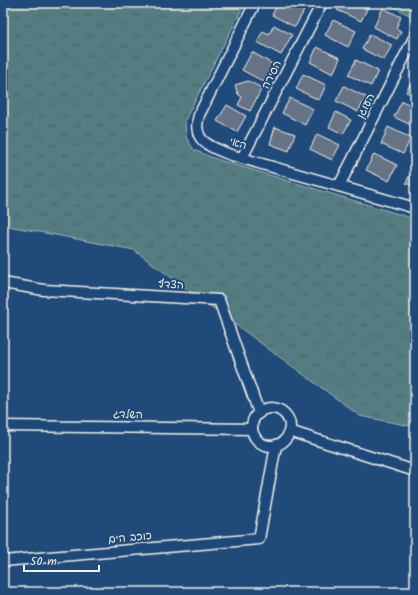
<svg xmlns="http://www.w3.org/2000/svg" width="418" height="595" viewBox="0 0 418 595" font-family="Kalam,'Playpen Sans Hebrew',sans-serif">
<style>
.grass{fill:url(#grass-tufts);stroke:#a4b6b4}
.building{fill:#667385;stroke:#f4f1e8}
.lines{fill:none;stroke-linecap:round;stroke-linejoin:round}
.minor-casing{stroke:#f4f1e8;stroke-width:13}
.minor{stroke:#1f4a7a;stroke-width:10}
.labels{text-anchor:middle;dominant-baseline:central;stroke-width:4;stroke-linejoin:round;paint-order:stroke}
.street-label{font-size:11px;fill:#f4f1e8;stroke:#1f4a7a}
</style>
<defs>
<pattern id="grass-tufts" width="24" height="20" patternUnits="userSpaceOnUse"><rect width="24" height="20" fill="#547b81"/><path d="M3 7l-1-3M5 7V3M7 7l1-3M15 17l-1-3M17 17v-4M19 17l1-3" fill="none" stroke="#4f6466"/></pattern>
</defs>
<rect width="100%" height="100%" fill="#1f4a7a"/>
<filter id="ink" filterUnits="userSpaceOnUse"><feTurbulence type="fractalNoise" baseFrequency=".025" numOctaves="2"/><feDisplacementMap in="SourceGraphic" scale="8" xChannelSelector="R" yChannelSelector="G"/><feConvolveMatrix kernelMatrix="1 2 1 2 8 2 1 2 1" color-interpolation-filters="sRGB"/></filter>
<g filter="url(#ink)">
<!-- grass -->
<g class="grass">
<path d="M3,3H245L185,120L186,137L194,150L216,159L415,219V427L360,416L134,250L3,225Z"/>
<path d="M386,3H415V18Z"/>
</g>
<!-- building -->
<g class="building">
<path d="M278,3H293L305,9L295,27L272,15Z"/>
<path d="M340,3H361L368,7L361,21L337,10Z"/>
<path d="M383,8L401,17L396,28L401,31L397,39L374,27Z"/>
<path d="M333,20L356,31L348,47L325,35Z"/>
<path d="M274,25L292,35L281,55L257,42L263,31L269,34Z"/>
<path d="M370,34L392,45L384,60L362,49Z"/>
<path d="M317,47L340,58L333,74L310,62Z"/>
<path d="M252,52L274,65L264,82L242,70Z"/>
<path d="M356,60L378,71L371,86L348,75Z"/>
<path d="M303,74L326,85L319,100L296,89Z"/>
<path d="M414,76H415V96L406,92Z"/>
<path d="M248,81L262,88L250,111L238,105L242,97L238,94L235,85Z"/>
<path d="M344,86L366,97L358,112L336,101Z"/>
<path d="M290,98L313,109L305,125L282,113Z"/>
<path d="M402,101L415,107V127L394,117Z"/>
<path d="M227,105L246,116L237,132L217,121Z"/>
<path d="M336,112L351,120L343,134L329,127Z"/>
<path d="M275,127L295,134L289,151L270,144Z"/>
<path d="M388,127L411,138L403,154L381,144Z"/>
<path d="M317,134L340,145L332,160L310,149Z"/>
<path d="M374,154L397,165L389,181L366,170Z"/>
<path d="M414,166H415V187L406,183Z"/>
</g>
<g class="lines">
<defs>
<g id="minor">
<path d="M255,3L199,115C191,142 211,147 231,155L415,208"/>
<path d="M242,158L322,3"/>
<path d="M339,186L415,36"/>
<path d="M3,283L44,290L219,300L259,413"/>
<circle cx="271" cy="427" r="19"/>
<path d="M3,426L252,429"/>
<path d="M289,431L415,471"/>
<path d="M3,561L259,539L276,445"/>
</g>
</defs>
<!-- minor casing -->
<use href="#minor" class="minor-casing"/>
<!-- minor -->
<use href="#minor" class="minor"/>
</g>
</g>
<g class="labels">
<!-- street labels -->
<g class="street-label">
<text transform="translate(272 75) rotate(-63)">הסירה</text>
<text transform="translate(366 106) rotate(-63)">העוגן</text>
<text transform="translate(238 144) rotate(18)">האי</text>
<text transform="translate(171 285) rotate(3)">הצדף</text>
<text transform="translate(128 415) rotate(1)">השלדג</text>
<text transform="translate(130 538) rotate(-5)">כוכב הים</text>
</g>
</g>
<!-- margin -->
<rect width="418" height="595" fill="none" stroke="#1f4a7a" stroke-width="16"/>
<rect x="8" y="8" width="402" height="579" fill="none" stroke="#f4f1e8" stroke-width="1.5" filter="url(#ink)"/>
<!-- scale -->
<path d="M24 565v6h75v-6" fill="none" stroke="#f4f1e8" stroke-width="2"/>
<text x="30" y="565" font-size="12" fill="#f4f1e8" stroke="#1f4a7a" stroke-width="3" paint-order="stroke">50 m</text>
</svg>
